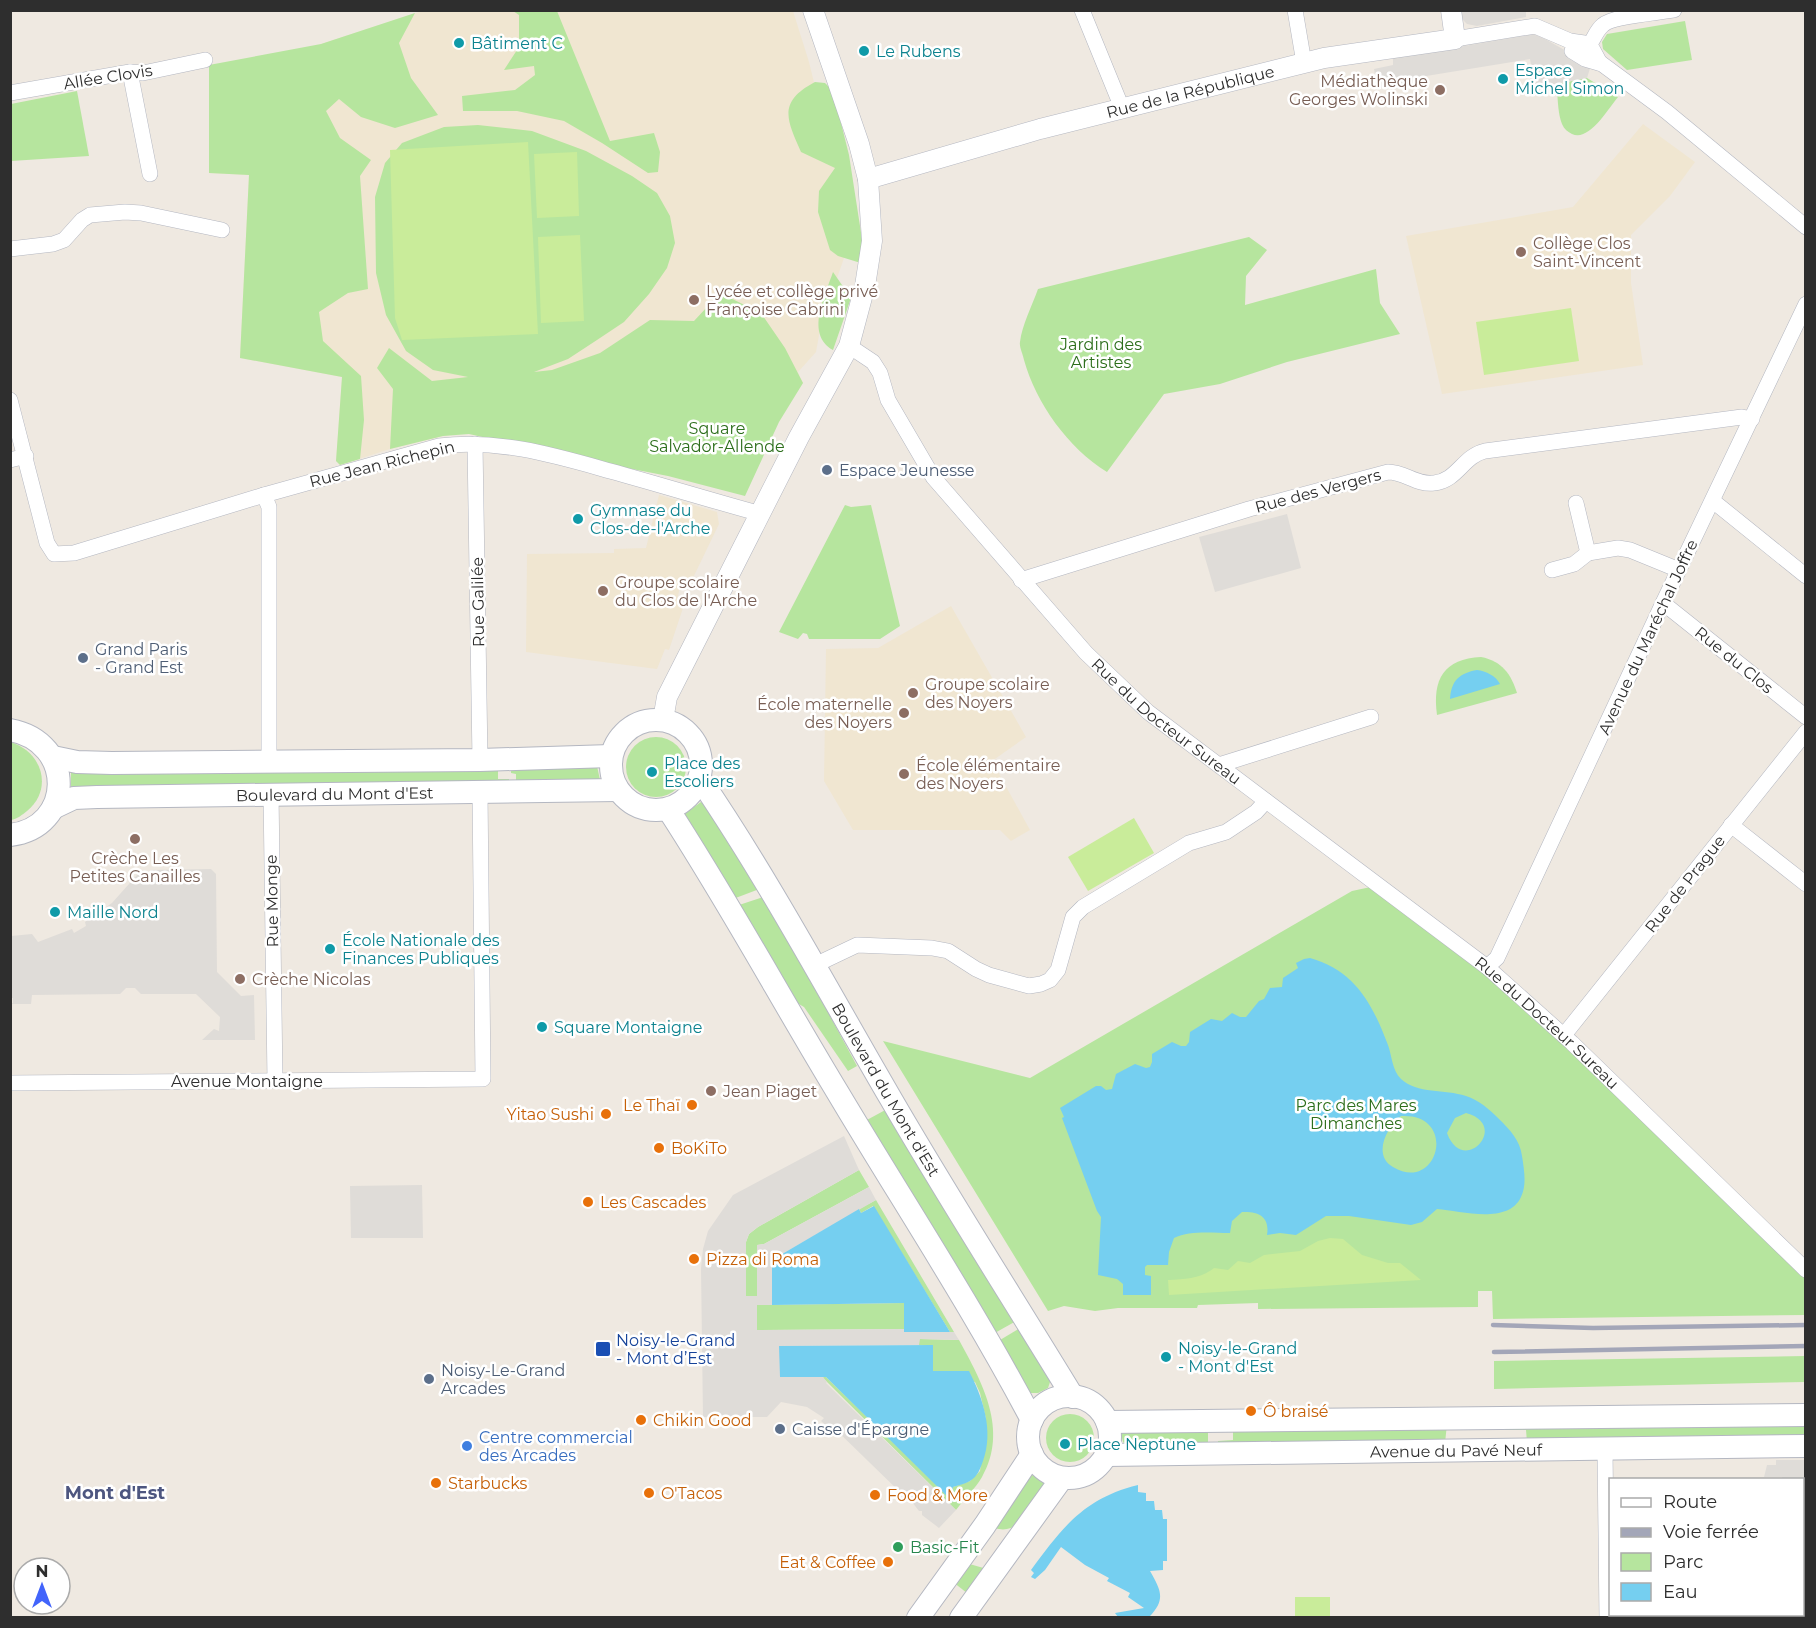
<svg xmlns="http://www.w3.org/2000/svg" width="1816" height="1628" viewBox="0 0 1816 1628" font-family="Montserrat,sans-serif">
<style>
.education{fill:#f0e6d1}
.green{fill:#b6e59e}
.pitch{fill:#c9ec9a}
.plaza{fill:#dfdcd8}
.water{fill:#75cff0;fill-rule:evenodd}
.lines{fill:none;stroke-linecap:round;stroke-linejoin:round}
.minor-casing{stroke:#b4b7c1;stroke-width:16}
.tertiary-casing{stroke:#b4b7c1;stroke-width:21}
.secondary-casing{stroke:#b4b7c1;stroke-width:24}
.minor{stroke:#fff;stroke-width:15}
.tertiary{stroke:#fff;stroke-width:20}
.secondary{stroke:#fff;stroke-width:22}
.rail{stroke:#a3a6b8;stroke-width:4.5}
.culture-dot{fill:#0f9aa8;stroke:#fff;stroke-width:2}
.education-dot{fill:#8d6e63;stroke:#fff;stroke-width:2}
.service-dot{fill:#5c6f8a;stroke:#fff;stroke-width:2}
.food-dot{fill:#e8710a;stroke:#fff;stroke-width:2}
.transit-dot{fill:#1a4fb4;stroke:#fff;stroke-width:2}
.shop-dot{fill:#3f7fe0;stroke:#fff;stroke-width:2}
.leisure-dot{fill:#2e9e5b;stroke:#fff;stroke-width:2}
.labels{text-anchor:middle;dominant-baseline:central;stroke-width:5;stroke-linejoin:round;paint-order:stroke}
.culture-label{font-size:16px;fill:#0d838f;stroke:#fff;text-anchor:start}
.street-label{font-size:16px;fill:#2e2e2e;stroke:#fff}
.education-label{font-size:16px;fill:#785e54;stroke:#fff;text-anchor:start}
.park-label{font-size:16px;fill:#2c6e1b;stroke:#fff}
.service-label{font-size:16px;fill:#4e5e75;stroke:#fff;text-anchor:start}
.food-label{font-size:16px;fill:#c56008;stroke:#fff;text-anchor:start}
.transit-label{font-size:16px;fill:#164399;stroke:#fff;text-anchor:start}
.shop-label{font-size:16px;fill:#366cbe;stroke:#fff;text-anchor:start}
.leisure-label{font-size:16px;fill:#27864d;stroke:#fff;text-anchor:start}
.neighbourhood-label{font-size:18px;font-weight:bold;fill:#4d5680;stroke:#fff}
</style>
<rect width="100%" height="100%" fill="#efe9e1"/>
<!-- education -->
<g class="education">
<path d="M422,11H793L809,62L835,168L845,245L844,258L821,324L816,352L798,372L803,383L443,436L390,449L340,465L336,461L342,377L240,358L249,175L209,173L321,44Z"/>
<path d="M1643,124L1695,162L1670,196L1631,235V283L1643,365L1442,394L1406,236L1573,207Z"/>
<path d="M659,495L717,512L719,524L691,582L682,578L677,600L684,605L669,650L665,649L657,669L526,652L527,554L614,553V549L646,548Z"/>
<path d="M951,606L1026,737L992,761L1030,830L1011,841L1000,830H853L824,781L826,649L878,648Z"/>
</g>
<!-- green -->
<g class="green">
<path d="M513,11H557L610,141L654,133L660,152L658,172L648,173L602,143L564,121L517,111H463L462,96L515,90L535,75L534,66L504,70L519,47V15Z"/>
<path d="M415,13L399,43L411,78L438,115L395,128L361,117L339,99L326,111L340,138L371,160L360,176L368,289L348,293L319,312L323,341L361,376L364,420L360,459L340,465L336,461L342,377L240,358L249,175L209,173V65L321,44Z"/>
<path d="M1685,21L1692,60L1627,70L1603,49L1602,42L1607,34Z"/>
<path d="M1587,78L1618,97C1608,109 1589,142 1572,134C1568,132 1564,129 1562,124C1558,114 1558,101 1557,91L1562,83Z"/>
<path d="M815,82L825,83L833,91L849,155L862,239L864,264L838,256L830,250L818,212L819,191L835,168L801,152C787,120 777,102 815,82Z"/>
<path d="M77,91L89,156L11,161V104Z"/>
<path d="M478,125L532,131L586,151L632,176L657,193L670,216L675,243L667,268L649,294L624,322L597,340L568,359L534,372L552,370L600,353L650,320L694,321L720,293L761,313L785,348L803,383L779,422L745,496L668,476L591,461L469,434L443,436L390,449L393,389L377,368L389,348L432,381L468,377L433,370L406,351L386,315L376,273L375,197L385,163L402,143L444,127Z"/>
<path d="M1249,237L1267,250L1246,276L1245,305L1376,269L1380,303L1400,334L1287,362L1220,384L1164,394L1107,472C1068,448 1036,403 1024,360C1023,354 1019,347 1020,342C1022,325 1032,306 1038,289Z"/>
<path d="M833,272L851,298L833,350C805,334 825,296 833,272Z"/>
<path d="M845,505L851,507L871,505L900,626L880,639H809L807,634L803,633L798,639L779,632Z"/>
<path d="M1481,657C1502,661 1511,674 1517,693L1437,715C1432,679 1444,659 1481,657Z"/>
<circle cx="656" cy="767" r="30"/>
<path d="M10,742C42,751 54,789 27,811C22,815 17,819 11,820Z"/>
<path d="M511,766H597L600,780L516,785V774L511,773Z"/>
<path d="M498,767V779H509V785L71,787V772Z"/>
<path d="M701,802L714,814L762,888L733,899L682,816Z"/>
<path d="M1380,885L1572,1043L1805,1278V1315L1493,1319L1492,1291H1478V1307L1258,1309V1303L1198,1305L1197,1308H1118L1095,1311L1064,1306L1048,1311L883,1041L1030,1078L1352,891Z"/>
<path d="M766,896L809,967L830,1016L857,1066L848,1071L804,1007L792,1000L736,906Z"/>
<path d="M889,1108L1018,1320L993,1334L865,1121Z"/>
<path d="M859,1170L869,1187L764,1244L757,1245V1297H746V1242L749,1234L758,1227Z"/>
<path d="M876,1200L954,1332H950L873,1206L861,1213L859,1209Z"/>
<path d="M904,1303V1329L757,1330V1305Z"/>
<path d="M1020,1328L1051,1379L1048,1388L1038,1393H1028L995,1343Z"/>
<path d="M919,1339L959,1340C982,1382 1009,1430 982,1477C975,1489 964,1499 956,1510L824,1379L823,1377H826L953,1501L957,1497L952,1491L953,1487L970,1481L980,1471L986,1419L980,1393L975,1382L933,1371V1346L919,1345Z"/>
<path d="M1805,1356V1382L1494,1389V1361Z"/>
<circle cx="1070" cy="1438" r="24"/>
<path d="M1805,1421L1806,1439L1527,1442L1526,1430H1505L1504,1425Z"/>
<path d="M1447,1424L1445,1443L1218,1444V1441L1233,1440V1428Z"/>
<path d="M1208,1431V1444L1126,1445L1123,1442L1121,1433Z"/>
<path d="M1031,1475L1038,1476L1045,1484C1034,1501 1021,1537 995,1528Z"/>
<path d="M1802,1532H1806L1805,1617H1795V1615L1802,1614Z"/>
<path d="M966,1563L987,1569L967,1593L953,1582Z"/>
</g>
<!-- pitch -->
<g class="pitch">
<path d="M528,142L538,334L402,340L395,318L390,150Z"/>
<path d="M577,152L579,216L537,218L534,154Z"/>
<path d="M580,235L584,321L541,323L538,237Z"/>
<path d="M1571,308L1579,361L1484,375L1476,322Z"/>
<path d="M1134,818L1154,853L1088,891L1068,857Z"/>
<path d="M1330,1238L1343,1239L1362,1255L1388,1263H1400L1421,1280L1169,1295L1168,1280C1186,1279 1200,1279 1214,1268L1228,1270L1238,1261L1250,1263L1264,1255L1300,1251L1318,1241Z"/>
<rect x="1295" y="1597" width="35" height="20"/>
</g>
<!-- plaza -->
<g class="plaza">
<path d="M1459,11H1526V17L1477,26L1467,24L1461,18Z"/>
<path d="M1529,35H1536L1545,39L1591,65L1587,78L1535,88L1530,59L1420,77L1421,84L1397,88L1396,85L1380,88L1378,90L1374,69L1393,65V58Z"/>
<path d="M1287,514L1301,568L1215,592L1199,537Z"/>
<path d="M211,869L216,874L217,972L241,996L254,995L255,1040H202L214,1029L219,1031L220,1017L196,994H141L135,988H126L120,994L32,995L31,1004H11L13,1003V998H10L11,936L32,934L38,942L72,929L74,933L86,926L85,922L112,903L137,875H150L151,870Z"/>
<path d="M844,1136L859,1170L758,1227L749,1234L746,1242V1296H757V1245L764,1244L869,1187L876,1200L772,1260V1305H757V1330L904,1329L905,1332H954L959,1340L920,1339L919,1345L780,1346V1376L823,1377L827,1382L826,1383L956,1510L939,1528L922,1515V1511H919L909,1498L904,1496L832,1426L829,1428L821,1421L824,1418L807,1407L781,1402L767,1417H703L701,1268L703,1249L708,1231L733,1195Z"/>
<path d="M422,1185L423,1238H351L350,1186Z"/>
<path d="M1776,1460H1805V1494H1803L1802,1480L1783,1479L1782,1477H1764L1767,1465H1776Z"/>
</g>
<!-- water -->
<g class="water">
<path d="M1477,670C1486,671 1496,676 1500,684L1450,699C1451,680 1460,673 1477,670Z"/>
<path d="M1310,958C1355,971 1372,1003 1388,1045C1392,1056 1392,1070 1401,1079C1417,1094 1445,1089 1466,1096C1479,1100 1489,1109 1499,1119C1510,1130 1520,1140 1522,1156C1524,1169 1527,1185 1521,1197C1508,1225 1461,1211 1437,1209L1422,1222L1411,1225L1349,1216H1326L1296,1235L1280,1233L1267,1235C1270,1217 1259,1211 1242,1212L1232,1221L1230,1233C1213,1233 1190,1230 1174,1238L1169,1252L1168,1265H1147L1145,1267V1275L1151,1276V1295H1123V1284L1117,1279L1098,1275L1101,1217L1097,1211L1062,1118L1064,1117L1060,1108L1096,1086H1101L1106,1090L1112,1089L1116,1074L1135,1064L1146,1068L1150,1067L1152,1062V1054L1172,1042L1181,1046H1186L1189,1042L1190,1032L1211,1019L1222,1021L1232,1013L1240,1017H1246L1259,1001L1264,999L1270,988L1282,987L1283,978L1298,968L1296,963L1304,959ZM1466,1113C1511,1125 1463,1177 1447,1133L1455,1118ZM1401,1116C1459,1113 1438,1194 1393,1167C1372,1155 1387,1127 1401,1116Z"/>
<path d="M874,1206L950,1332H904V1303L772,1305V1260L859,1209L861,1213Z"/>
<path d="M933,1345V1371H969C983,1398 994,1431 983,1461C980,1469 978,1476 970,1481C965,1484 958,1485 953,1487L952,1491L957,1497L953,1502L826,1377H780L779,1346Z"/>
<path d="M1138,1485V1492L1146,1493V1501H1154L1155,1510H1162L1163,1519H1167V1561H1163V1570L1150,1571C1160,1589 1167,1599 1149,1617H1118L1115,1613L1144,1608L1128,1597L1130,1593L1107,1581L1109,1578L1085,1565L1061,1547L1045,1570L1035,1579L1031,1577L1034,1573L1031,1570C1062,1528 1084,1498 1138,1485Z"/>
</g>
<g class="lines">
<defs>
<g id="minor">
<path d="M1082,10L1122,108"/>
<path d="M1295,10L1304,63"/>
<path d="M1455,39L1535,26L1570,41L1584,43L1593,50L1600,63"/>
<path d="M1572,51L1585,59L1602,64L1667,112L1806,227"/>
<path d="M1583,51C1593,45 1594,32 1603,25C1612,16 1659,13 1674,10"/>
<path d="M130,72L150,174"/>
<path d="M10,93L130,72L143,73L205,60"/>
<path d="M10,249L53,244L64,240L82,220L90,215L125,212L141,213L222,230"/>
<path id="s1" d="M849,346L873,362L880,373L888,400L933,477L1086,653L1148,712L1487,967L1572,1043L1806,1270"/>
<path d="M10,400L47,543L54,554L74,553L264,495L439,446C500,439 553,455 610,471C661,485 710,500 761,514"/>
<path d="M475,444L480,760"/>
<path d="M10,460L26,456"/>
<path d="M264,495L269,507V762"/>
<path d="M1713,501L1806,576"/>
<path d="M1576,503L1588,553"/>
<path d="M1552,570L1574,564L1588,553L1618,548L1630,550L1679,570"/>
<path d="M1021,580L1249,509L1388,472C1405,472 1416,485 1434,483C1457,481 1463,456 1485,451L1742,417L1752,419"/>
<path d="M1663,603L1806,717"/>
<path d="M1219,765L1371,717"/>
<path d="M271,793L275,1081"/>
<path d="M1731,825L1806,884"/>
<path d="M815,965L857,945L932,948L948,951L976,969L989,975L1029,986L1041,984L1050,980L1058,970L1073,917L1083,907L1189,843L1226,832L1256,812L1266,801"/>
<path d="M1487,967L1497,958L1663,603L1806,304"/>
<path d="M1564,1035L1806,732"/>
<path d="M10,1083L483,1079L480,792"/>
<path d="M1605,1450L1607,1618"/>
</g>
<g id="tertiary">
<path id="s2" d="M868,179L1040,129L1324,58L1455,39L1451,10"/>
<path d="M663,720L667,697L799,437L849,346L865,286L872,241L868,179L859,144L813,10"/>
</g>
<g id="secondary">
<circle cx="656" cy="765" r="45"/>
<path d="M10,730C76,742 74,828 10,835"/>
<path d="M53,757L77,762L112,763L480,760L611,756"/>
<path id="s3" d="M700,779C770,882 828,991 891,1099C949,1199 1012,1297 1073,1397"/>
<path id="s4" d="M53,808L74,798L97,797L618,790"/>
<path d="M668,809C728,901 781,999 838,1093C903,1202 973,1308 1032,1420"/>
<circle cx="1069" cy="1437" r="41"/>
<path d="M1107,1422L1806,1415"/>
<path id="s5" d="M1106,1455L1806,1446"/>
<path d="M918,1618L985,1525L1032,1454"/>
<path d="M961,1618L1062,1478"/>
</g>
</defs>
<!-- minor casing -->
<use href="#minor" class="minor-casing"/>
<!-- tertiary casing -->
<use href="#tertiary" class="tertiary-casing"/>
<!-- secondary casing -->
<use href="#secondary" class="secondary-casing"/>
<!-- minor -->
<use href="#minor" class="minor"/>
<!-- tertiary -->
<use href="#tertiary" class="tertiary"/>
<!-- secondary -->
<use href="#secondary" class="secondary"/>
<!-- rail -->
<g class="rail">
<path d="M1493,1325L1593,1328L1806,1325"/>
<path d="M1494,1352L1806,1346"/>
</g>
</g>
<!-- markers -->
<g class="culture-dot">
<circle cx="459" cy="43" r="6"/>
<circle cx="864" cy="51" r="6"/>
<circle cx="1503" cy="79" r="6"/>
<circle cx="578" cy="519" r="6"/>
<circle cx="652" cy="772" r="6"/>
<circle cx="55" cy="912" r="6"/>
<circle cx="330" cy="949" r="6"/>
<circle cx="542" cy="1027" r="6"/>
<circle cx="1166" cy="1357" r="6"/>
<circle cx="1065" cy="1444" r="6"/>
</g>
<g class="education-dot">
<circle cx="1440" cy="90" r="6"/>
<circle cx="1521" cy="252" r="6"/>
<circle cx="694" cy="300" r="6"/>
<circle cx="603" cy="591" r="6"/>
<circle cx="913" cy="693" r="6"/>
<circle cx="904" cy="713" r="6"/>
<circle cx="904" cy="774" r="6"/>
<circle cx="135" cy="839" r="6"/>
<circle cx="240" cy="979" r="6"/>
<circle cx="711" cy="1091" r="6"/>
</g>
<g class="service-dot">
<circle cx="827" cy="470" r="6"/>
<circle cx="83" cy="658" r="6"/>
<circle cx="429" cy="1379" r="6"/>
<circle cx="780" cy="1429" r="6"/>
</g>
<g class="food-dot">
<circle cx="692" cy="1105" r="6"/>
<circle cx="606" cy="1114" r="6"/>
<circle cx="659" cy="1148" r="6"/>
<circle cx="588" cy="1202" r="6"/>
<circle cx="694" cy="1259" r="6"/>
<circle cx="1251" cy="1411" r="6"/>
<circle cx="641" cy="1420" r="6"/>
<circle cx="436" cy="1483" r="6"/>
<circle cx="649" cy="1493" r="6"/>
<circle cx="875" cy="1495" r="6"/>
<circle cx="888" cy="1562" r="6"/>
</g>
<rect class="transit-dot" x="595" y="1341" width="16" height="16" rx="3"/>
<circle class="shop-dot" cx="467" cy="1446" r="6"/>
<circle class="leisure-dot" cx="898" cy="1547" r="6"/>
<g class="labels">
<!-- culture labels -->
<g class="culture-label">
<text x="471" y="43">Bâtiment C</text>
<text x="876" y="51">Le Rubens</text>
<text x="1515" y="70">Espace<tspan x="1515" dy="18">Michel Simon</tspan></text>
<text x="590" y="510">Gymnase du<tspan x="590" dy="18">Clos-de-l'Arche</tspan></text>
<text x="664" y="763">Place des<tspan x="664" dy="18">Escoliers</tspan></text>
<text x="67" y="912">Maille Nord</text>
<text x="342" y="940">École Nationale des<tspan x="342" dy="18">Finances Publiques</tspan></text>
<text x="554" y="1027">Square Montaigne</text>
<text x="1178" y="1348">Noisy-le-Grand<tspan x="1178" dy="18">- Mont d'Est</tspan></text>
<text x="1077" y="1444">Place Neptune</text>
</g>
<!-- street labels -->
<g class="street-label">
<text transform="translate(108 77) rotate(-9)">Allée Clovis</text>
<text stroke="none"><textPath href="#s2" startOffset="334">Rue de la République</textPath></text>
<text transform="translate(382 464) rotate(-14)">Rue Jean Richepin</text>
<text transform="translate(1318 491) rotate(-15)">Rue des Vergers</text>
<text transform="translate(478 602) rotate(-91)">Rue Galilée</text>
<text transform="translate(1648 637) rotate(-65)">Avenue du Maréchal Joffre</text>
<text transform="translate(1734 660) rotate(39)">Rue du Clos</text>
<text stroke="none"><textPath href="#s1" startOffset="498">Rue du Docteur Sureau</textPath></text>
<text stroke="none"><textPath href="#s4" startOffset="284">Boulevard du Mont d'Est</textPath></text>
<text transform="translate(1685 884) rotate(-52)">Rue de Prague</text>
<text transform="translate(272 901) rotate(-91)">Rue Monge</text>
<text stroke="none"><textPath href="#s1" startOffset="984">Rue du Docteur Sureau</textPath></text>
<text x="247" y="1081">Avenue Montaigne</text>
<text stroke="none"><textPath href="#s3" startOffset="362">Boulevard du Mont d'Est</textPath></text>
<text stroke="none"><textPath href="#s5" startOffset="350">Avenue du Pavé Neuf</textPath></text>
</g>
<!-- education labels -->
<g class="education-label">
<text x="1428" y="81" text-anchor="end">Médiathèque<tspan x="1428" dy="18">Georges Wolinski</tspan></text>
<text x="1533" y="243">Collège Clos<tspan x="1533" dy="18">Saint-Vincent</tspan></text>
<text x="706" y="291">Lycée et collège privé<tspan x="706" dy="18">Françoise Cabrini</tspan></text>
<text x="615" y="582">Groupe scolaire<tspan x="615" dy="18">du Clos de l'Arche</tspan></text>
<text x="925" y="684">Groupe scolaire<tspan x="925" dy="18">des Noyers</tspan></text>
<text x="892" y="704" text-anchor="end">École maternelle<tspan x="892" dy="18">des Noyers</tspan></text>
<text x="916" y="765">École élémentaire<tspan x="916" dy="18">des Noyers</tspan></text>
<text x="135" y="858" text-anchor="middle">Crèche Les<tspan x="135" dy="18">Petites Canailles</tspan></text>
<text x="252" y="979">Crèche Nicolas</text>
<text x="723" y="1091">Jean Piaget</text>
</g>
<!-- park labels -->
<g class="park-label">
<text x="1101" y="344">Jardin des<tspan x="1101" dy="18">Artistes</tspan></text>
<text x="717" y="428">Square<tspan x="717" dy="18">Salvador-Allende</tspan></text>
<text x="1356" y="1105">Parc des Mares<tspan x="1356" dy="18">Dimanches</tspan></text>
</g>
<!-- service labels -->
<g class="service-label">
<text x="839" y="470">Espace Jeunesse</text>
<text x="95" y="649">Grand Paris<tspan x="95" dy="18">- Grand Est</tspan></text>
<text x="441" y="1370">Noisy-Le-Grand<tspan x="441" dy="18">Arcades</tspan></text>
<text x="792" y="1429">Caisse d'Épargne</text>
</g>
<!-- food labels -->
<g class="food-label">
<text x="680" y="1105" text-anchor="end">Le Thaï</text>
<text x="594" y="1114" text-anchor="end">Yitao Sushi</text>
<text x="671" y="1148">BoKiTo</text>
<text x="600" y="1202">Les Cascades</text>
<text x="706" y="1259">Pizza di Roma</text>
<text x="1263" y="1411">Ô braisé</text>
<text x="653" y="1420">Chikin Good</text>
<text x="448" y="1483">Starbucks</text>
<text x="661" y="1493">O'Tacos</text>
<text x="887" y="1495">Food &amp; More</text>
<text x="876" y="1562" text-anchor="end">Eat &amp; Coffee</text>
</g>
<!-- transit labels -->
<g class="transit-label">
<text x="616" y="1340">Noisy-le-Grand<tspan x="616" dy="18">- Mont d’Est</tspan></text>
</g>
<!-- shop labels -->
<g class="shop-label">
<text x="479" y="1437">Centre commercial<tspan x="479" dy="18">des Arcades</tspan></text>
</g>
<!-- leisure labels -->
<g class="leisure-label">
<text x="910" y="1547">Basic-Fit</text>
</g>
<!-- neighbourhood labels -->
<g class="neighbourhood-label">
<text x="115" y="1493">Mont d'Est</text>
</g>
</g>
<!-- border -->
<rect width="1816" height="1628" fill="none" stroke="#2e2e2e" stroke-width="24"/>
<!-- legend -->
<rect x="1609" y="1478" width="195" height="138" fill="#ffffff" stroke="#ababab" stroke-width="1.5"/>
<rect x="1621" y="1498" width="30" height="9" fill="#ffffff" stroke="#ababab" stroke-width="1.5"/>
<text x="1663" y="1508" font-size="18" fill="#2e2e2e">Route</text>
<rect x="1621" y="1528" width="30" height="9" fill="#a3a6b8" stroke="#ababab" stroke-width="1.5"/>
<text x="1663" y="1538" font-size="18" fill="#2e2e2e">Voie ferrée</text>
<rect x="1621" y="1553" width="30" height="18" fill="#b6e59e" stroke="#ababab" stroke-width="1.5"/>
<text x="1663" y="1568" font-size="18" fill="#2e2e2e">Parc</text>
<rect x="1621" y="1583" width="30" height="18" fill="#75cff0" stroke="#ababab" stroke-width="1.5"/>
<text x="1663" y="1598" font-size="18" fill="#2e2e2e">Eau</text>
<!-- north arrow -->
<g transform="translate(42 1586)"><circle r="28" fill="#ffffff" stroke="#ababab" stroke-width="1.5"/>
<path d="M0-4.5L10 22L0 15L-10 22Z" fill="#4264fb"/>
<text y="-9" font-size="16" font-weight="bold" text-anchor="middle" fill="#2e2e2e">N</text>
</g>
</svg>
